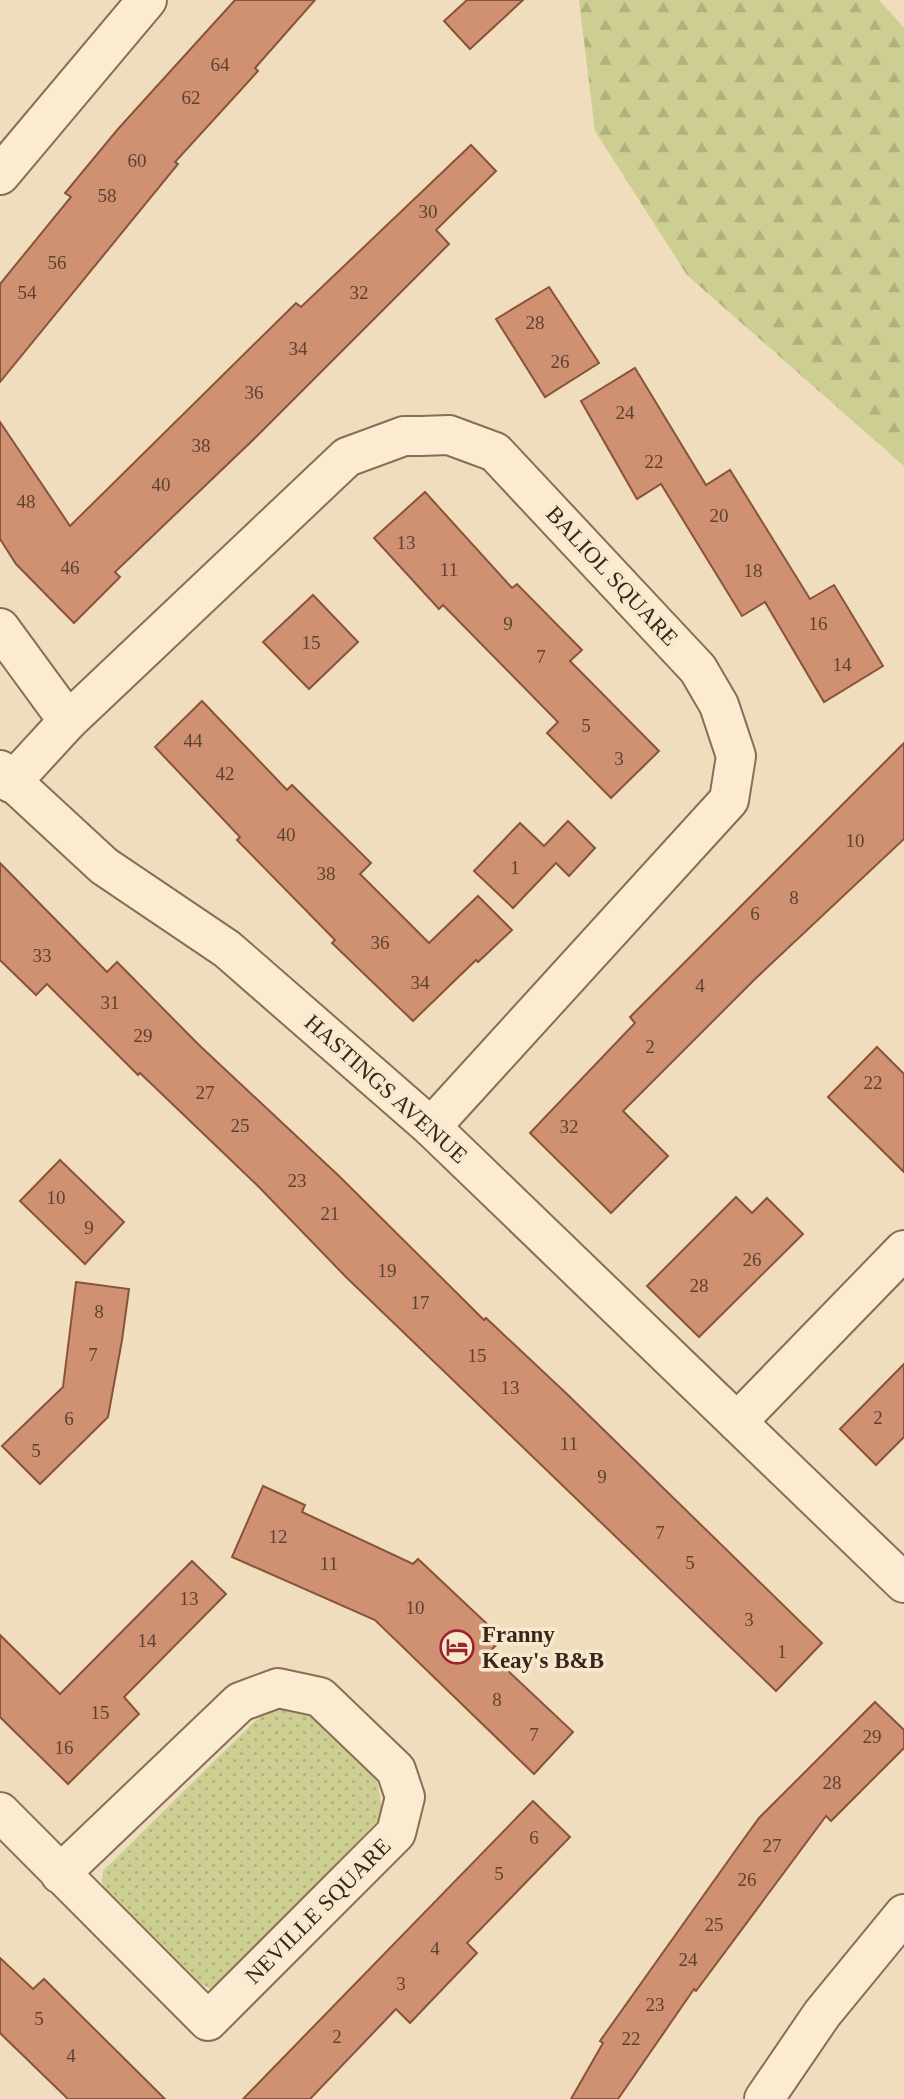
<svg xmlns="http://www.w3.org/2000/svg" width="904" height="2099" viewBox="0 0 904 2099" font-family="Georgia,serif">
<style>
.grass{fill:url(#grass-dots)}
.forest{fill:url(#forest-firs)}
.building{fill:#d09172;stroke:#89533b;stroke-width:2}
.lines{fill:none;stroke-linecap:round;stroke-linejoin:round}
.minor-casing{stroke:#896d56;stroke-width:42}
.tertiary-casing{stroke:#896d56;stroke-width:42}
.minor{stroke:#faebd1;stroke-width:38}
.tertiary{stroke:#faebd1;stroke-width:38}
.labels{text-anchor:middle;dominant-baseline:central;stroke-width:7;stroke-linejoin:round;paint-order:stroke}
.number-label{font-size:19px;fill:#5d4231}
.street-label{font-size:23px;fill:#37271b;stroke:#f7e8ce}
.poi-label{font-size:23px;font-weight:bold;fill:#37271b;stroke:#f7e8ce;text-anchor:start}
</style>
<defs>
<pattern id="grass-dots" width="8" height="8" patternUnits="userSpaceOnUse" patternTransform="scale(1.75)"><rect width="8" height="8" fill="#ccce92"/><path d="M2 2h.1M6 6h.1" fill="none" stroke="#b0b17d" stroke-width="1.8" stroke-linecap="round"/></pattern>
<pattern id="forest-firs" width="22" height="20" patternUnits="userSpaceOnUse" patternTransform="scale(1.75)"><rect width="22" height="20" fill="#ccce92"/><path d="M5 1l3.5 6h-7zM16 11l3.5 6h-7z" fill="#b0b17d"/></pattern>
</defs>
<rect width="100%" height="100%" fill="#f0ddbe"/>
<!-- grass -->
<path class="grass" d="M275,1707L314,1711L376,1774L383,1815L214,1991L199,1983L102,1888L103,1871L255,1721Z"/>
<!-- forest -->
<path class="forest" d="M579,0H879L904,28V466L687,275L595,131Z"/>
<!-- building -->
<g class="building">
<path d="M235,0H315L255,68L258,71L175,162L178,164L0,382V284L71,197L65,193L118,129Z"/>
<path d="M467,0H523L470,49L444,21Z"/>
<path d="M471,145L496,171L436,230L449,244L256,437L115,572L120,577L74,623L16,564L0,539V422L70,526L296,303L301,307Z"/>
<path d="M549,287L599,363L545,397L496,319Z"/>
<path d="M635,368L706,485L730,470L810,599L834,585L883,666L824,702L765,602L742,616L661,484L637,499L581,401Z"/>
<path d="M425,492L512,588L517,584L582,650L570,661L659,751L611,798L547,733L558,722L443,605L439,609L374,538Z"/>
<path d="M313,595L358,642L309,689L263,642Z"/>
<path d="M202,701L287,790L292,785L371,863L360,874L429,943L478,896L512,930L478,962L476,960L413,1021L332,943L335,940L237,840L240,837L155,747Z"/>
<path d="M904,743V839L754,980L623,1111L668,1156L611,1213L530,1133L635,1023L630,1017Z"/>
<path d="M568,821L595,848L569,876L556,863L513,908L474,871L520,823L544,846Z"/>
<path d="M0,863L107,972L117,962L199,1045L339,1176L484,1320L486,1318L568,1395L822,1643L776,1691L346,1277L257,1185L140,1073L138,1075L47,984L36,995L0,960Z"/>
<path d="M877,1047L904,1074V1172L828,1097Z"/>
<path d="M60,1160L124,1222L85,1264L20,1201Z"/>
<path d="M736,1197L752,1213L767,1198L803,1234L699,1337L647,1286Z"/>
<path d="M76,1282L129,1289L122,1340L108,1417L40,1484L2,1446L63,1387Z"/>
<path d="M904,1364V1437L876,1465L840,1429Z"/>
<path d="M263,1486L305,1505L302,1512L413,1564L418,1559L502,1638L489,1653L573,1732L534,1774L375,1620L232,1557Z"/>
<path d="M192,1561L226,1594L124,1697L139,1714L68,1784L0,1717V1635L60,1694Z"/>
<path d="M875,1702L904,1730V1748L831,1821L826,1816L696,1991L694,1989L618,2099H571L603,2043L600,2041L738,1847L759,1818Z"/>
<path d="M533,1801L570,1837L467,1943L477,1953L410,2023L396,2009L310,2099H243Z"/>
<path d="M0,1958L33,1989L44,1979L165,2099H68L0,2033Z"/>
</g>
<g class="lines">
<defs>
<g id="minor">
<path d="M0,175L147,0"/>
<path d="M0,628L68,721"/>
<path d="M0,770L104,866L227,949L431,1127L904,1583"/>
<path d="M11,783L68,721L347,457L404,436H421L449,435L495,452L698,669L719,705L736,756L729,800L431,1127"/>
<path d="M737,1422L904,1250"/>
<path d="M0,1812L208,2021L396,1833L405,1797L396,1770L320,1697L278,1688L240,1702L60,1874"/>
</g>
<path id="tertiary" d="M764,2099L822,2014L904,1914"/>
</defs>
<!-- minor casing -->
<use href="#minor" class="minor-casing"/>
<!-- tertiary casing -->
<use href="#tertiary" class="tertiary-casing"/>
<!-- minor -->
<use href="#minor" class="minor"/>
<!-- tertiary -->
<use href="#tertiary" class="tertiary"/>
</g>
<!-- icons -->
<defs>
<symbol id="hotel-ring" viewBox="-11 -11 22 22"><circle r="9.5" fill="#f7e8ce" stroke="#9b232e" stroke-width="1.5"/><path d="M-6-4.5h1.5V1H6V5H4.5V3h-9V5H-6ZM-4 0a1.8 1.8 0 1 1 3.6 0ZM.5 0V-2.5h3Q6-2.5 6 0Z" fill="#9b232e"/></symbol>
</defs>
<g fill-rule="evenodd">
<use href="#hotel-ring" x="438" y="1628" width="38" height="38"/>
</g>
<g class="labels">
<!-- number labels -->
<g class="number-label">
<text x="220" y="64">64</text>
<text x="191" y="97">62</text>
<text x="137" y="160">60</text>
<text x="107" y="195">58</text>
<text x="428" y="211">30</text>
<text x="57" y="262">56</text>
<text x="27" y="292">54</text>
<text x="359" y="292">32</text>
<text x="535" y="322">28</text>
<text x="298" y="348">34</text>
<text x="560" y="361">26</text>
<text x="254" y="392">36</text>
<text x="625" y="412">24</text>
<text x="201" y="445">38</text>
<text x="654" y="461">22</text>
<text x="161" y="484">40</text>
<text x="26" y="501">48</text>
<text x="719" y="515">20</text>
<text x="406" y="542">13</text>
<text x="70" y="567">46</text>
<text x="449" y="569">11</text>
<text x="753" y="570">18</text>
<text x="508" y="623">9</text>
<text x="818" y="623">16</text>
<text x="311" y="642">15</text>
<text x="541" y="656">7</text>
<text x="842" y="664">14</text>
<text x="586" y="725">5</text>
<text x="193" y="740">44</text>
<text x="619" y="758">3</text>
<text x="225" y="773">42</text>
<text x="286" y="834">40</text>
<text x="855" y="840">10</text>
<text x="515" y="867">1</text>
<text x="326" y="873">38</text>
<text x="794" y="897">8</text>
<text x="755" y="913">6</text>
<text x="380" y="942">36</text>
<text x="42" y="955">33</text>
<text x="420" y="982">34</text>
<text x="700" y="985">4</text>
<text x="110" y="1002">31</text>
<text x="143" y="1035">29</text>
<text x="650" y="1046">2</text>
<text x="873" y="1082">22</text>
<text x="205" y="1092">27</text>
<text x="240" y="1125">25</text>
<text x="569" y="1126">32</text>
<text x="297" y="1180">23</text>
<text x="56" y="1197">10</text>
<text x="330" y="1213">21</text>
<text x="89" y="1227">9</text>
<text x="752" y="1259">26</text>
<text x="387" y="1270">19</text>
<text x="699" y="1285">28</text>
<text x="420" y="1302">17</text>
<text x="99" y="1311">8</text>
<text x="93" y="1354">7</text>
<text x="477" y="1355">15</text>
<text x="510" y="1387">13</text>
<text x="878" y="1417">2</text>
<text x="69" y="1418">6</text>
<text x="569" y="1443">11</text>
<text x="36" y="1450">5</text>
<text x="602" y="1476">9</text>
<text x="660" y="1532">7</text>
<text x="278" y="1536">12</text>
<text x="690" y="1562">5</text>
<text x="329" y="1563">11</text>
<text x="189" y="1598">13</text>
<text x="415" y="1607">10</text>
<text x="749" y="1619">3</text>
<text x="147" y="1640">14</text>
<text x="782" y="1651">1</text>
<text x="497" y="1699">8</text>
<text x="100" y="1712">15</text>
<text x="534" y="1734">7</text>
<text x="872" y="1736">29</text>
<text x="64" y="1747">16</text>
<text x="832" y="1782">28</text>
<text x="534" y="1837">6</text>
<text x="772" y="1845">27</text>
<text x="499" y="1873">5</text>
<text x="747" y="1879">26</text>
<text x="714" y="1924">25</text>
<text x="435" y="1948">4</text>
<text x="688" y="1959">24</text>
<text x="401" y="1983">3</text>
<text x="655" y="2004">23</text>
<text x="39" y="2018">5</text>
<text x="337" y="2036">2</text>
<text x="631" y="2038">22</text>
<text x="71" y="2055">4</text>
</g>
<!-- street labels -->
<g class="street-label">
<text transform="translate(612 576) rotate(47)">BALIOL SQUARE</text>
<text transform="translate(386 1089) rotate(42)">HASTINGS AVENUE</text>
<text transform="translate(318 1911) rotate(-45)">NEVILLE SQUARE</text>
</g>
<!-- poi labels -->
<g class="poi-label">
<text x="482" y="1634">Franny<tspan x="482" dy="26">Keay's B&amp;B</tspan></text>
</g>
</g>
</svg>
